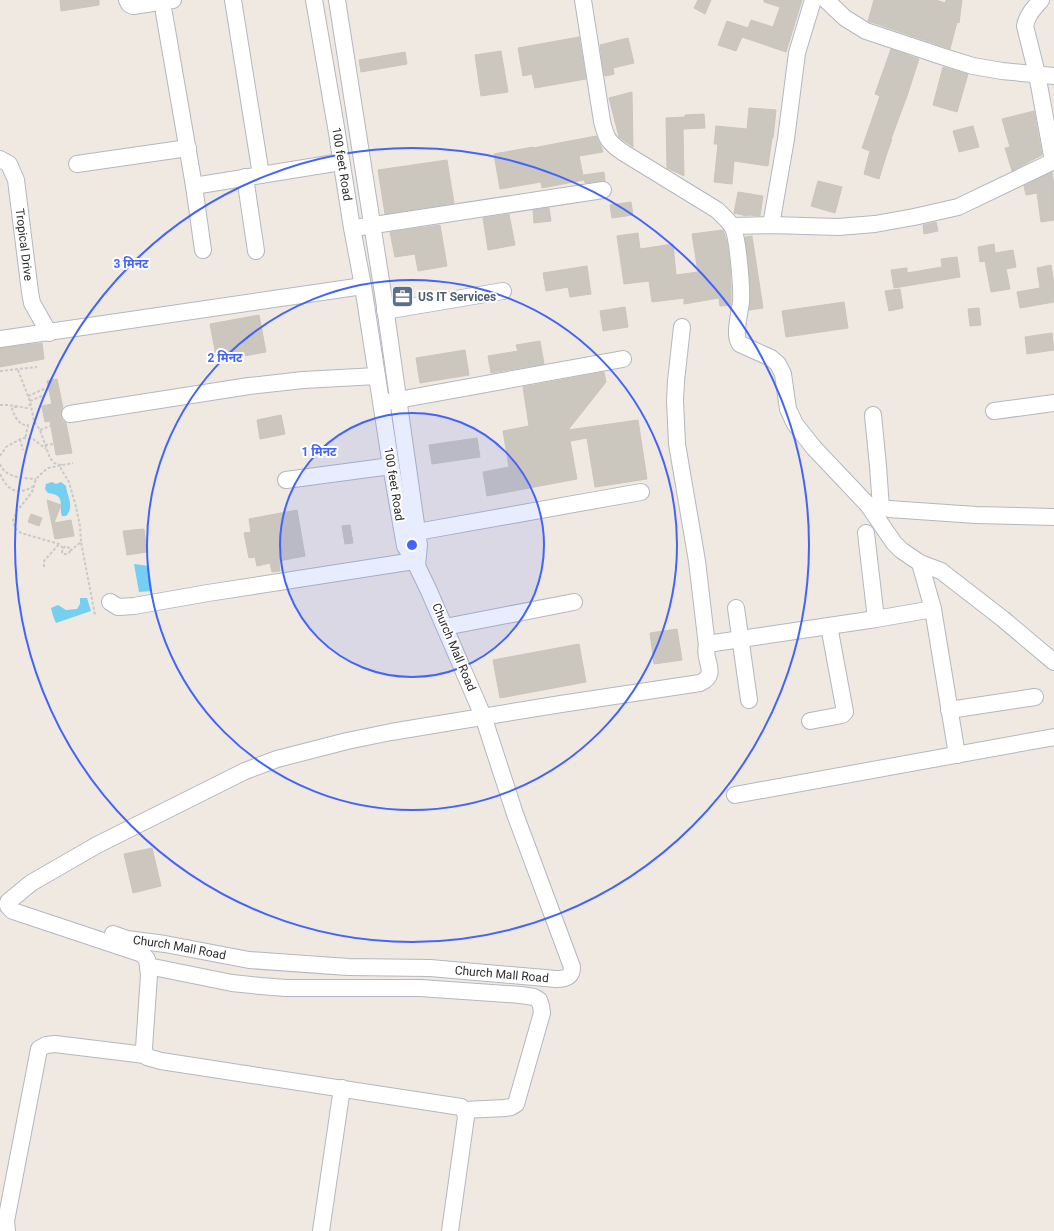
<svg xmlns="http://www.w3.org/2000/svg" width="1054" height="1231" viewBox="0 0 1054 1231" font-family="Roboto,'Noto Sans Devanagari',sans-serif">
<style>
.water{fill:#75cff0}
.building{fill:#cbc7bf;stroke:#cbc5ba}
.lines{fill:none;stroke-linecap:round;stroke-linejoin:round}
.minor-casing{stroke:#b4b7c1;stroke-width:18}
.path{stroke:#c9c9c9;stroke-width:2;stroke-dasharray:3 2;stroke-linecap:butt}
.minor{stroke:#fff;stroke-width:16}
.ring{fill:none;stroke:#4264fb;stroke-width:2}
.labels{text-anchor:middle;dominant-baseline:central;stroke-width:4;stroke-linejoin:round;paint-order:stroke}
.street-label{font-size:12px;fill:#2e2e2e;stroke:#fff}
.service-label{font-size:12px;font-weight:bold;fill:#4e5e75;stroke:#fff;text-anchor:start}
.centre{fill:#4264fb;stroke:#fff;stroke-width:2}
.ring-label{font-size:12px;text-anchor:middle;font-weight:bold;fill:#4264fb;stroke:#fff;stroke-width:4;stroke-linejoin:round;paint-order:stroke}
</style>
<rect width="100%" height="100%" fill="#efe9e1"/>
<!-- water -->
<g class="water">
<path d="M52,482L56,484L61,482L66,486C67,496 75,507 66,516H62C58,506 67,495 48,493L45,489L46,484Z"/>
<path d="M134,564L149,566L152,591L139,592Z"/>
<path d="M80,598H87L91,611L56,623L53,616L51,608L58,605L66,610L77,609L80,604Z"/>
</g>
<!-- building -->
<g class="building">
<path d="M60,0H99V5L61,11Z"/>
<path d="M698,0H711L705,14L694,8Z"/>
<path d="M764,0H802L786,52L742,37L736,51L718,45L727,21L748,28L751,20L773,27L780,7L764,2Z"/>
<path d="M874,0H936L945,3L946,0H962L959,23L957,22L950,49L868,21Z"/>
<path d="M579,37L586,79L535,88L532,74L523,76L518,48Z"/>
<path d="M628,38L634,63L613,68L614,74L606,76L604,75L600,45Z"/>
<path d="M891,49L919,59L907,96L891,139H892L886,156L879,179L864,174L870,151L862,148L880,96L875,94Z"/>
<path d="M501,51L508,92L481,96L475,55Z"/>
<path d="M405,52L407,64L361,72L359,60Z"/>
<path d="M943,67L968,74L957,112L933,105Z"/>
<path d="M632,92L633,147L619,137L609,98Z"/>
<path d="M749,108L776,110L773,138H772L768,166L734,161L732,184L714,182L718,144H714L716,126L747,129Z"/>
<path d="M1034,111L1042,155L1012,171L1005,148L1010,147L1002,119Z"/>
<path d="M704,114L705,128L683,129L684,176L667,168L666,118L685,117V115Z"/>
<path d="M973,126L979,147L959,152L953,131Z"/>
<path d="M596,136L601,146L603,152L579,156L584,180L542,188L541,182L500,189L494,154L533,147V148Z"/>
<path d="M447,160L454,203L385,214L378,170Z"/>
<path d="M604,172L605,181L585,183L584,175Z"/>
<path d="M1052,172L1054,185V220L1041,222L1037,193L1026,195L1024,186Z"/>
<path d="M818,181L842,187L835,213L811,206Z"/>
<path d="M738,192L763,196L760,216L748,215L747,216L734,213Z"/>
<path d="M631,202L633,215L612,218L610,205Z"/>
<path d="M549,208L551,221L534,223L533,210Z"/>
<path d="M509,214L515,245L488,250L483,218Z"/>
<path d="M936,222L938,231L924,234L923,225Z"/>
<path d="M440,225L447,266L418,271L415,254L395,257L390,232Z"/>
<path d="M723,230L727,242L730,264L731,286V305L720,306L719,298L684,304V298L652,302L649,281L624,284L617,236L638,233L640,249L673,244L676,275L698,272L692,234Z"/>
<path d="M752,236L763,308L749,310L750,285L745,237Z"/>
<path d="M994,244L995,253L1013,250L1016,267L1006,269L1010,289L991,292L985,261L980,262L978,247Z"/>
<path d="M957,257L960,277L894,288L891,270L907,268V273L942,267L941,259Z"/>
<path d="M1051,265L1054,283V302L1020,308L1017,292L1040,288L1037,268Z"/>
<path d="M587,266L591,294L570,297L568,287L546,291L543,273Z"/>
<path d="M900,289L903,308L889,311L885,291Z"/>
<path d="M844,302L848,328L786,337L782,311Z"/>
<path d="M625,307L628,327L603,331L600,311Z"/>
<path d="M979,308L981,325L970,326L968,309Z"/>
<path d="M259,315L266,352L217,361L210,324Z"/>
<path d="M1052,333L1054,350L1027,354L1025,337Z"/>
<path d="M540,341L544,364L491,373L488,356L518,351L516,345Z"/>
<path d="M42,343L44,359L0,367V348Z"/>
<path d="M465,350L469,375L420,383L416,358Z"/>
<path d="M604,372L606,382L568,430L638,420L647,479L595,487L587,438L570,441L577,479L487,496L483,472L509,467L503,431L529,426L523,387Z"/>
<path d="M57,379L63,408L61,411V416L62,420L66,423L72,453L56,455L50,421L45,422L42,406L52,404L47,381Z"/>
<path d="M281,415L285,434L260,439L257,420Z"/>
<path d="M477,438L480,457L432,464L429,445Z"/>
<path d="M47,500L61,505L54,523L71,520L74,536L55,539Z"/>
<path d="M297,510L305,556L279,561L280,571L272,572L270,563L257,566L255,557L249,558L244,533L251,532L249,519Z"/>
<path d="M31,514L42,518L39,526L28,522Z"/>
<path d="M350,525L353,543L345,544L342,526Z"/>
<path d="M144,529L147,552L127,555L123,531Z"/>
<path d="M677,629L682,660L654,664L650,633Z"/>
<path d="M579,644L586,682L500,698L493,660Z"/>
<path d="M152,848L161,886L133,893L124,854Z"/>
</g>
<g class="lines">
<defs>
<g id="minor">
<path d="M127,0L129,4L133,6L173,0"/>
<path d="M233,0L261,175"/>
<path d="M337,0L384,300L419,545L417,566"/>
<path d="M583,0L602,121C606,139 609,143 624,153L717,210C722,215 728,220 732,226C738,236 742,289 741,302C740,312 733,336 740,344L771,358L778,364L783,374L788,409L795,424L814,448L868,505L894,543L901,550L920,563L941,571L1003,619L1054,662"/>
<path d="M826,0L845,18L866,31L941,56L973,66L1002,71L1054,76"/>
<path d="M1041,0C1034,8 1027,15 1025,26L1037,74L1053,161"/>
<path d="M164,13L194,186L203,250"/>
<path id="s1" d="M0,159L9,164L16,180L30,292L32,303L49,333"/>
<path d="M77,164L188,148"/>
<path d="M245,177L256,251"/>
<path d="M194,186L341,162"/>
<path d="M771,225L786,139L797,53L813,0"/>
<path d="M732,226L771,225L838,227L875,224L914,217L958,207L1054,161"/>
<path d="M361,227L603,190"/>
<path d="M385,311L503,291"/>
<path d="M682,327L676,381L675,401L677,444L697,561L707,646"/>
<path d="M0,339L363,286"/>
<path d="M387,402L623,359"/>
<path d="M994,411L1054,403"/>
<path d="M70,414L249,386L303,380L377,376"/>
<path d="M873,415L878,466L881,508"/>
<path d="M286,480L391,466"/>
<path d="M868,505L889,509L976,515L1054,517"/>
<path d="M417,532L641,492"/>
<path d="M866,533L876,619"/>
<path d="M920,563L933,609L957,755"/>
<path d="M110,602L118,607L134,606L208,593L414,561"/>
<path d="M736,608L749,700"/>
<path d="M445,627L574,602"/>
<path d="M949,710L1035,697"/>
<path d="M810,721L842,715L845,712L829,626"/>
<path d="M735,795L1054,737"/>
<path id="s2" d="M113,934L127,939L165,944L249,960L348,967L430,968L556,979C565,979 572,977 572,967L515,814L483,716L429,591L417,566L405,546L391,466L363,286L352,228L336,127L314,0"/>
<path d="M148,966L232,983L260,986L286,988H420L521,995L534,997L539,1000L541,1006L542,1013L516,1104L511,1107L505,1108L464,1110"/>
<path d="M7,1231L6,1221L39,1049L46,1045L55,1044L145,1055"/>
<path d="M321,1231L342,1088"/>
<path d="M450,1231L466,1117L464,1110L461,1107L161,1061L147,1057L145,1055L144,1048L149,975L147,959L142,954L13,911L8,906V902L31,883L97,845L245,771L277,759L347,741L391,732L561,704L700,683C720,674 702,659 707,646L714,643L876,619L933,609"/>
</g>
</defs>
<!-- minor casing -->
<use href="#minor" class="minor-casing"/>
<!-- path -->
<g class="path">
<path d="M18,370L30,401L34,421L40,430L50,458L54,463L61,465V469L69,482L76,507L80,526L81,542"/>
<path d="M0,371L37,367"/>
<path d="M28,396L44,389"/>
<path d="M30,401L44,395"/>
<path d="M0,405H8L27,408L30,404"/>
<path d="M17,407H13L12,409C15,417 19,426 28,425L26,435L25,437"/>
<path d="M40,430L53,425"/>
<path d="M20,439L23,450"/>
<path d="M45,445L54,444"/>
<path d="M0,456L6,447L22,438L33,439L46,449"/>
<path d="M0,464C5,478 23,478 36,479"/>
<path d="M0,474C8,491 17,496 34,486"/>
<path d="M63,548L66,546L69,548L70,551L69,553L66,554H63L62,552L63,548L59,544L21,533L15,528L13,520L17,511L32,492L36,479L42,473L48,468L73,463"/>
<path d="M70,551L81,542L95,615"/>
<path d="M44,567V561L59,544"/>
</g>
<!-- minor -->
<use href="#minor" class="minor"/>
</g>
<!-- distance rings -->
<circle cx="412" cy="545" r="132" fill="#4264fb" fill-opacity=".12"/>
<g class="ring">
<circle cx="412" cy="545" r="132"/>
<circle cx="412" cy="545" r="265"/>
<circle cx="412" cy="545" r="397"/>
</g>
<!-- icons -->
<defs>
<symbol id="office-square" viewBox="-11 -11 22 22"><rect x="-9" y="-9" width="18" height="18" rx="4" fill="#5c6f8a" stroke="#fff"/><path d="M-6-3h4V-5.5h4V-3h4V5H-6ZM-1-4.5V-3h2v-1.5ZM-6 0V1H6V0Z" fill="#fff"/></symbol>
</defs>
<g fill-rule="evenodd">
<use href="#office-square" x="390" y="284" width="25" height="25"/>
</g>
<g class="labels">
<!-- street labels -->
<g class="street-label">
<text transform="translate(342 164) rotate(81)">100 feet Road</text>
<text stroke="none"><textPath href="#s1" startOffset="93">Tropical Drive</textPath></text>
<text transform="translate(394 484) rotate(81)">100 feet Road</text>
<text transform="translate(454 647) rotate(67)">Church Mall Road</text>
<text stroke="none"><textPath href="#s2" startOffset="68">Church Mall Road</textPath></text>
<text stroke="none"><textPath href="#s2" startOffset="392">Church Mall Road</textPath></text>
</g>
<!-- service labels -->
<g class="service-label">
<text x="418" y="297">US IT Services</text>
</g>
</g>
<circle cx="412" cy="545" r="6" class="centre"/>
<g class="ring-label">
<text x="131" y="268">3 मिनट</text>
<text x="225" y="362">2 मिनट</text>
<text x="319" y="456">1 मिनट</text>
</g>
</svg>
